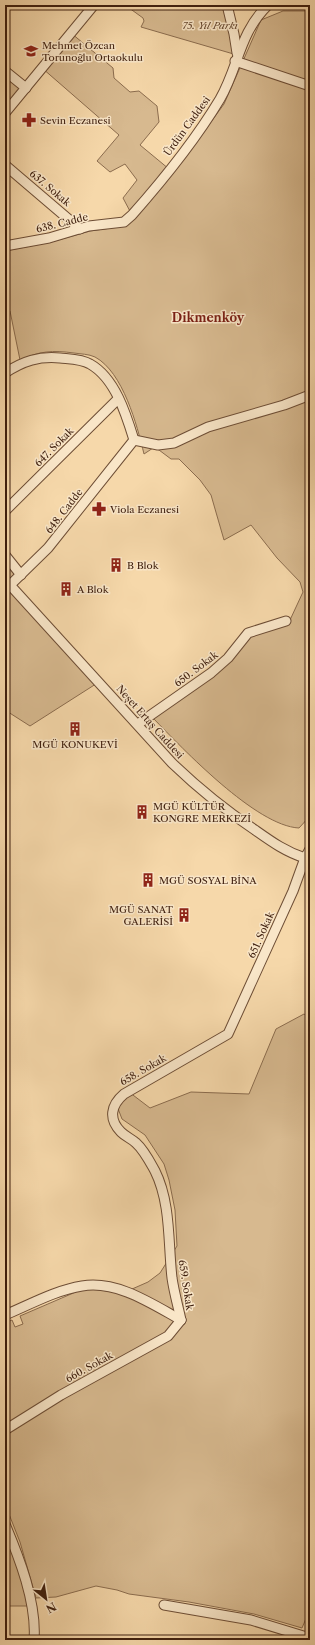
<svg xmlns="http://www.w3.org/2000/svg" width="315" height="1645" viewBox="0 0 315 1645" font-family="'Libre Caslon Text',serif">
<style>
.green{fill:#d7b98f;stroke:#8b6c4e}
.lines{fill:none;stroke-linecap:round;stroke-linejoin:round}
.minor-casing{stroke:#6d4d35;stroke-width:11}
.minor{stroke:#f9e6c8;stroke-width:9}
.labels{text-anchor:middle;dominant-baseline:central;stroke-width:3;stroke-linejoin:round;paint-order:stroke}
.park-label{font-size:10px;font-style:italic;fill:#65462e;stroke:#f9e6c8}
.poi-label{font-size:10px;fill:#3f1f0e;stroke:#f9e6c8;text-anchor:start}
.street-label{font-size:10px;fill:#3f1f0e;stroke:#f9e6c8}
.quarter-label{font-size:12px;font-weight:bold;fill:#7a1f14;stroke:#f9e6c8}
</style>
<rect width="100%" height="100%" fill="#f6d8aa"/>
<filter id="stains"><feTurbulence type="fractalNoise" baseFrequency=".005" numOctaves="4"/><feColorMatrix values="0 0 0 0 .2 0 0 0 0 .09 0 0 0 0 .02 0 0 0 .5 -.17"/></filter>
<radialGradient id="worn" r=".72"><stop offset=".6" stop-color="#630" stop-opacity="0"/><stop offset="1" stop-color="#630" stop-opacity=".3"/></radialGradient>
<!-- green -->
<g class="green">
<path d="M125,5H227L237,55L141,27L144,21L143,18Z"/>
<path d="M283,11H310V816L299,828C256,826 183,749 153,718L247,638L275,623L290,620L303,592L300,582L277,558L251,525L224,540L211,495L200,480L179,459H171L159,450L153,448L144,454C137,425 123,372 95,357C89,354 80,354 74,353C52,350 40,351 20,360L10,311H5V251L51,242L90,231L125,226L192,148L224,104L261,20Z"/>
<path d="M71,33L113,68L114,78L130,92L139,91L157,106L159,122L140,145L169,169L132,215L123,198L137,180L125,164L110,172L97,161L119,135L42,68Z"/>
<path d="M5,71L26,88L5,113Z"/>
<path d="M5,555L21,575L11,585L99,682L30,726L5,710Z"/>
<path d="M304,1014L310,1018V1609L302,1628L254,1614L189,1602L129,1594L117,1590L96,1586L56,1597L36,1598L20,1542L5,1504V1323L12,1320L15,1327L23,1324L20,1316L85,1288L123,1293L148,1282L160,1273L177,1246L175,1210L169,1180L164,1164L145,1135L122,1119L117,1106L129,1092L150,1108L191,1092L249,1094L276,1029Z"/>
<path d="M14,1544L32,1606H5V1547Z"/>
</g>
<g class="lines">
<defs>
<g id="minor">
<path d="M227,5L234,34L237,53"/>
<path d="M235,61L310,86"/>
<path d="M5,71L26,88"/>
<path d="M5,113L94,5"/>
<path d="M5,165L80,229"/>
<path d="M5,246L49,238L89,226L124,222L132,215C163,180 196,139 220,99C239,66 239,33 268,5"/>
<path d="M5,373C23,361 39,356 60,358C69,359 82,359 90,364C115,378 126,414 134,440"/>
<path d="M134,440L158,445L174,443L208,427L284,405L310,395"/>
<path d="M5,511L118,399"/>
<path d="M5,555L21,575"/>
<path d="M10,585L172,763C198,788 225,810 255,830C272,842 286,852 305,858L293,891L228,1034L124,1094C111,1105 108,1119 121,1132C126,1137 132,1139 136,1143C144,1150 150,1162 155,1171C171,1203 168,1243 172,1278C174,1292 178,1306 181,1320"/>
<path d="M5,590L48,548L134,440"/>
<path d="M138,724L211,673L228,658L248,633L286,621"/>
<path d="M305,858L310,849"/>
<path d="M5,1315C29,1305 56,1290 82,1286C117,1280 152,1304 181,1320"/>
<path d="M5,1430L61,1395L168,1336L181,1320"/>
<path d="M5,1524C19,1557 37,1603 34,1640"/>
<path d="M164,1605L251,1620L310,1638"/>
</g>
</defs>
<!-- minor casing -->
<use href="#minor" class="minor-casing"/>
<!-- minor -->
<use href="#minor" class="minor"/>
</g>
<!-- icons -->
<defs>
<symbol id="school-bare" viewBox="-9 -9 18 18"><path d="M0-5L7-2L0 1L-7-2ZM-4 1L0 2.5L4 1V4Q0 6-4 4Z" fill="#8f2418" stroke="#f9e6c8" stroke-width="2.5" paint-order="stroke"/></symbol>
<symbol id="pharmacy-bare" viewBox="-9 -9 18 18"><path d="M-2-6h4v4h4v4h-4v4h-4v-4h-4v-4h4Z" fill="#8f2418" stroke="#f9e6c8" stroke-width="2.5" paint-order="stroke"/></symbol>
<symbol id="building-bare" viewBox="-9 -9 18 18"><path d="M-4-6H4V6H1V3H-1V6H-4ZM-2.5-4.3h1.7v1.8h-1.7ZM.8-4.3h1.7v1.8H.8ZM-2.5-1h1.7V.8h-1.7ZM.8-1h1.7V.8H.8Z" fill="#8f2418" stroke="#f9e6c8" stroke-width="2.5" paint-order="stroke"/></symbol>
</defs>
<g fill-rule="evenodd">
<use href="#school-bare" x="21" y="41" width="20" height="20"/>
<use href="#pharmacy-bare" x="19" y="110" width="20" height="20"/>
<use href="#pharmacy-bare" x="89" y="499" width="20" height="20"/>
<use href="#building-bare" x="106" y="555" width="20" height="20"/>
<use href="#building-bare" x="56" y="579" width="20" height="20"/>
<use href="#building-bare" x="65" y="719" width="20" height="20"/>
<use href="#building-bare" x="132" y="802" width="20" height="20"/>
<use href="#building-bare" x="138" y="870" width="20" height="20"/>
<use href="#building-bare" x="174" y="905" width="20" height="20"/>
</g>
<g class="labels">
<!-- park labels -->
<g class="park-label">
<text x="210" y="25">75. Yıl Parkı</text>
</g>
<!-- poi labels -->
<g class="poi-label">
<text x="42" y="45">Mehmet Özcan<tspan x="42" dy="12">Torunoğlu Ortaokulu</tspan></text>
<text x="40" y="120">Sevin Eczanesi</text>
<text x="110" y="509">Viola Eczanesi</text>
<text x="127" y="565">B Blok</text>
<text x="77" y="589">A Blok</text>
<text x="75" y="744" text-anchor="middle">MGÜ KONUKEVİ</text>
<text x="153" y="806">MGÜ KÜLTÜR<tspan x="153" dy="12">KONGRE MERKEZİ</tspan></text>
<text x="159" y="880">MGÜ SOSYAL BİNA</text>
<text x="173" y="909" text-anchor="end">MGÜ SANAT<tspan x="173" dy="12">GALERİSİ</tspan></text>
</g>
<!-- street labels -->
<g class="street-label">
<text transform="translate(187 126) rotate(-54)">Ürdün Caddesi</text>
<text transform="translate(50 188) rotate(40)">637. Sokak</text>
<text transform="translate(62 223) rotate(-14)">638. Cadde</text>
<text transform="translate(54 447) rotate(-45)">647. Sokak</text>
<text transform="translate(64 511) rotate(-52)">648. Cadde</text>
<text transform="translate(196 669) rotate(-37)">650. Sokak</text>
<text transform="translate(150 722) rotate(48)">Neşet Ertaş Caddesi</text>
<text transform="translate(261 935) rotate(-66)">651. Sokak</text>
<text transform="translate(143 1070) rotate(-30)">658. Sokak</text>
<text transform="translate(186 1285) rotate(81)">659. Sokak</text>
<text transform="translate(89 1367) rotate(-29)">660. Sokak</text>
</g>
<!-- quarter labels -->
<g class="quarter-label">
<text x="208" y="317">Dikmenköy</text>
</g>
</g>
<!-- margin -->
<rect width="315" height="1645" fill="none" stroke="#f6d8aa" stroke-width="20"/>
<rect x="6" y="6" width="303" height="1633" fill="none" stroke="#3f1f0e" stroke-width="2"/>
<rect x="10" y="10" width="295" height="1625" fill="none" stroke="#3f1f0e"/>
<!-- north arrow -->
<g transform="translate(46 1599) rotate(150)" stroke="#f9e6c8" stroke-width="3" paint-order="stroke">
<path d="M0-3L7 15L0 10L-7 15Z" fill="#3f1f0e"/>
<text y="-6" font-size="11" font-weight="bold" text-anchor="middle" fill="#3f1f0e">N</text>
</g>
<rect width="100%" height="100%" filter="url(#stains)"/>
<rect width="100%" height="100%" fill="url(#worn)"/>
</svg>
